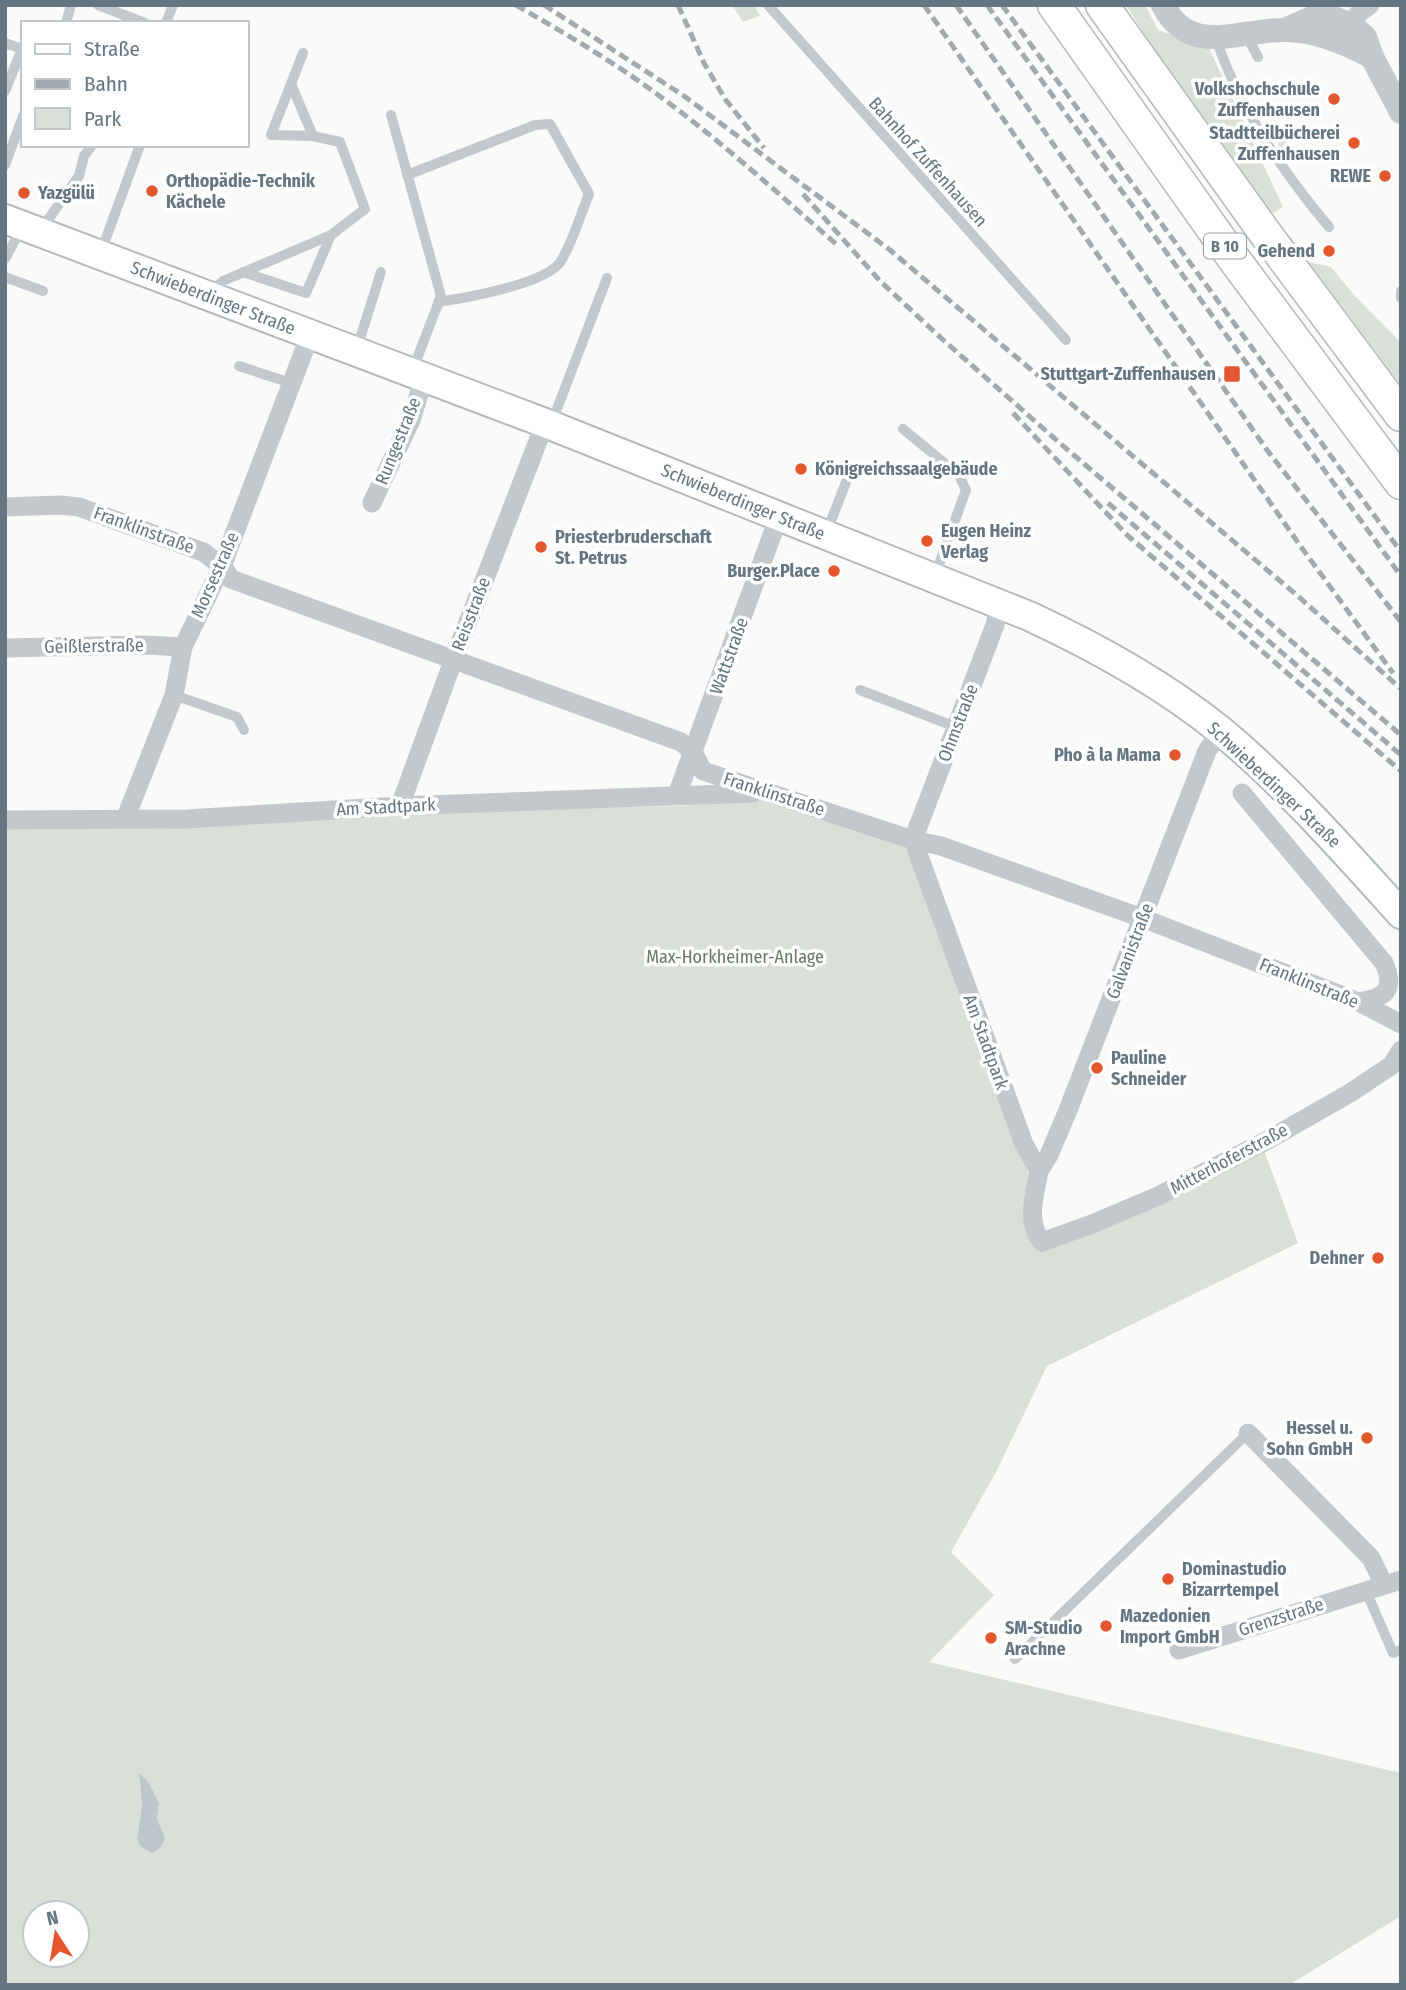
<svg xmlns="http://www.w3.org/2000/svg" width="1406" height="1990" viewBox="0 0 1406 1990" font-family="'Fira Sans Condensed',sans-serif">
<style>
.green{fill:#dadfd7;fill-rule:evenodd}
.water{fill:#bbc7cb}
.lines{fill:none;stroke-linecap:round;stroke-linejoin:round}
.secondary-casing{stroke:#b3babf;stroke-width:32}
.trunk-casing{stroke:#b4b9bd;stroke-width:35}
.service{stroke:#c3c8cc;stroke-width:10}
.minor{stroke:#c3c8cc;stroke-width:19}
.tertiary{stroke:#c3c8cc;stroke-width:24}
.secondary{stroke:#fff;stroke-width:28}
.trunk{stroke:#fff;stroke-width:32}
.rail{stroke:#a2aab0;stroke-width:5;stroke-dasharray:10 5;stroke-linecap:butt}
.poi-dot{fill:#e4572e;stroke:#fff;stroke-width:2.5}
.labels{text-anchor:middle;dominant-baseline:central;stroke-width:7;stroke-linejoin:round;paint-order:stroke}
.shield{fill:#fff;stroke:#939fa8;stroke-width:2}
.shield-label{font-size:16px;font-weight:bold;fill:#657683}
.poi-label{font-size:18px;font-weight:bold;fill:#657683;stroke:#fff;text-anchor:end}
.street-label{font-size:18px;fill:#657683;stroke:#fff}
.park-label{font-size:18px;fill:#687a64;stroke:#fff}
</style>
<rect width="100%" height="100%" fill="#fafaf8"/>
<!-- green -->
<g class="green">
<path d="M732,5H754L760,16L743,22Z"/>
<path d="M1126,5H1145L1158,30L1208,46L1283,207L1272,214L1148,40Z"/>
<path d="M1284,127L1296,152L1287,153L1280,147L1276,140L1278,129Z"/>
<path d="M1308,262L1331,267L1354,295L1401,343V385Z"/>
<path d="M770,799L902,842L918,871L1030,1178L1043,1248L1264,1150L1298,1243L1047,1366L996,1472L951,1552L994,1595L929,1662L1401,1773V1916L1289,1985H5V828L115,826L159,829L396,812L679,806ZM139,1775L159,1802L157,1819L165,1838H137L142,1805ZM35,1913H77V1955H35Z"/>
</g>
<!-- water -->
<path class="water" d="M139,1773L149,1783L159,1803L157,1819L165,1838L161,1847L152,1853L140,1846L137,1838L142,1805Z"/>
<g class="lines">
<defs>
<path id="secondary" d="M5,219L545,423L1029,616C1096,647 1163,684 1221,731C1285,784 1345,852 1401,914"/>
<g id="trunk">
<path d="M1054,5L1234,259L1401,483"/>
<path d="M1102,5L1265,233L1401,415"/>
</g>
</defs>
<!-- secondary casing -->
<use href="#secondary" class="secondary-casing"/>
<!-- trunk casing -->
<use href="#trunk" class="trunk-casing"/>
<!-- service -->
<g class="service">
<path d="M98,5L145,23"/>
<path d="M768,5L1066,340"/>
<path d="M66,23L71,5"/>
<path d="M166,23L173,5"/>
<path d="M1246,35L1258,57"/>
<path d="M1216,39C1240,109 1281,170 1329,227"/>
<path d="M5,43L22,49L5,91"/>
<path d="M303,53L271,135L313,136L340,142L365,209L331,235"/>
<path d="M291,84L313,136"/>
<path d="M391,115L441,296L413,369"/>
<path d="M5,165L23,116"/>
<path d="M407,175L535,125L550,124L589,194C580,216 573,241 561,261C547,284 465,298 438,302"/>
<path d="M40,231L79,176L84,156L92,145"/>
<path d="M101,252L140,145"/>
<path d="M5,259L21,229"/>
<path d="M5,277L43,291"/>
<path d="M1401,291V298"/>
<path d="M209,293L223,281L331,235L306,293L243,272"/>
<path d="M357,348L381,272"/>
<path d="M239,366L291,383"/>
<path d="M552,422L607,278"/>
<path d="M903,429L959,475L966,490L934,578"/>
<path d="M826,534L851,469"/>
<path d="M860,690L956,727"/>
<path d="M174,695L237,717L244,730"/>
<path d="M1366,1591L1393,1653L1401,1650"/>
<path d="M1015,1659L1248,1433"/>
</g>
<!-- minor -->
<g class="minor">
<path d="M1351,25L1358,14L1370,5"/>
<path d="M372,503L411,420L424,378"/>
<path d="M5,507L61,505L79,507L203,552L222,566L231,579L681,742L693,752L703,771L913,840L941,846L1142,918L1359,1002L1401,1024"/>
<path d="M1000,605L995,625L913,840L1024,1144L1039,1171C1035,1195 1025,1221 1042,1242L1092,1224L1158,1196L1266,1141L1350,1093L1392,1065L1401,1050"/>
<path d="M5,648L145,645L183,647"/>
<path d="M1242,793L1384,963C1396,990 1385,998 1359,1002"/>
<path d="M677,795L779,516"/>
<path d="M400,806L453,661L545,423"/>
<path d="M126,817L174,695L183,647L222,566L310,335"/>
<path d="M5,820L186,819L400,806L753,793"/>
<path d="M1039,1171L1049,1155L1068,1110L1207,751L1221,731"/>
<path d="M1248,1433L1371,1558L1384,1585"/>
<path d="M1179,1650L1401,1580"/>
</g>
<!-- tertiary -->
<g class="tertiary">
<path d="M1163,5C1190,58 1240,29 1285,30C1316,30 1346,43 1372,57"/>
<path d="M1289,28L1312,18L1336,19L1351,25L1365,37L1372,57L1401,112"/>
</g>
<!-- secondary -->
<use href="#secondary" class="secondary"/>
<!-- trunk -->
<use href="#trunk" class="trunk"/>
<!-- rail -->
<g class="rail">
<path d="M516,5C559,30 602,55 643,84C711,132 773,189 836,244"/>
<path d="M544,5L684,96L890,250L1299,597L1401,689"/>
<path d="M678,5L704,63L725,99L764,148"/>
<path d="M924,5L1299,544L1393,673"/>
<path d="M956,5L1267,450L1401,622"/>
<path d="M987,5L1401,576"/>
<path d="M1002,5L1401,552"/>
<path d="M803,194L880,281L941,338L1062,445L1401,735"/>
<path d="M1013,413L1127,535L1401,771"/>
<path d="M1108,503L1401,755"/>
</g>
</g>
<!-- markers -->
<g class="poi-dot">
<circle cx="1334" cy="99" r="7"/>
<circle cx="1354" cy="143" r="7"/>
<circle cx="1385" cy="176" r="7"/>
<circle cx="152" cy="191" r="7"/>
<circle cx="24" cy="193" r="7"/>
<circle cx="1329" cy="251" r="7"/>
<rect x="1223" y="365" width="18" height="18" rx="3.5"/>
<circle cx="801" cy="469" r="7"/>
<circle cx="927" cy="541" r="7"/>
<circle cx="541" cy="547" r="7"/>
<circle cx="834" cy="571" r="7"/>
<circle cx="1175" cy="755" r="7"/>
<circle cx="1097" cy="1068" r="7"/>
<circle cx="1378" cy="1258" r="7"/>
<circle cx="1367" cy="1438" r="7"/>
<circle cx="1168" cy="1579" r="7"/>
<circle cx="1106" cy="1626" r="7"/>
<circle cx="991" cy="1638" r="7"/>
</g>
<g class="labels">
<!-- shield labels -->
<rect class="shield" x="1204" y="233.5" width="42" height="25" rx="5"/>
<g class="shield-label">
<text x="1225" y="246">B 10</text>
</g>
<!-- poi labels -->
<g class="poi-label">
<text x="1320" y="89">Volkshochschule<tspan x="1320" dy="21">Zuffenhausen</tspan></text>
<text x="1340" y="133">Stadtteilbücherei<tspan x="1340" dy="21">Zuffenhausen</tspan></text>
<text x="1371" y="176">REWE</text>
<text x="166" y="181" text-anchor="start">Orthopädie-Technik<tspan x="166" dy="21">Kächele</tspan></text>
<text x="38" y="193" text-anchor="start">Yazgülü</text>
<text x="1315" y="251">Gehend</text>
<text x="1216" y="374">Stuttgart-Zuffenhausen</text>
<text x="815" y="469" text-anchor="start">Königreichssaalgebäude</text>
<text x="941" y="531" text-anchor="start">Eugen Heinz<tspan x="941" dy="21">Verlag</tspan></text>
<text x="555" y="537" text-anchor="start">Priesterbruderschaft<tspan x="555" dy="21">St. Petrus</tspan></text>
<text x="820" y="571">Burger.Place</text>
<text x="1161" y="755">Pho à la Mama</text>
<text x="1111" y="1058" text-anchor="start">Pauline<tspan x="1111" dy="21">Schneider</tspan></text>
<text x="1364" y="1258">Dehner</text>
<text x="1353" y="1428">Hessel u.<tspan x="1353" dy="21">Sohn GmbH</tspan></text>
<text x="1182" y="1569" text-anchor="start">Dominastudio<tspan x="1182" dy="21">Bizarrtempel</tspan></text>
<text x="1120" y="1616" text-anchor="start">Mazedonien<tspan x="1120" dy="21">Import GmbH</tspan></text>
<text x="1005" y="1628" text-anchor="start">SM-Studio<tspan x="1005" dy="21">Arachne</tspan></text>
</g>
<!-- street labels -->
<g class="street-label">
<text transform="translate(928 162) rotate(48)">Bahnhof Zuffenhausen</text>
<text transform="translate(213 298) rotate(21)">Schwieberdinger Straße</text>
<text transform="translate(398 441) rotate(-68)">Rungestraße</text>
<text transform="translate(743 502) rotate(22)">Schwieberdinger Straße</text>
<text transform="translate(144 530) rotate(20)">Franklinstraße</text>
<text transform="translate(215 575) rotate(-66)">Morsestraße</text>
<text transform="translate(471 614) rotate(-69)">Reisstraße</text>
<text transform="translate(94 646) rotate(-1)">Geißlerstraße</text>
<text transform="translate(729 656) rotate(-70)">Wattstraße</text>
<text transform="translate(958 723) rotate(-69)">Ohmstraße</text>
<text transform="translate(1274 785) rotate(43)">Schwieberdinger Straße</text>
<text transform="translate(774 794) rotate(18)">Franklinstraße</text>
<text transform="translate(386 807) rotate(-3)">Am Stadtpark</text>
<text transform="translate(1130 951) rotate(-69)">Galvanistraße</text>
<text transform="translate(1309 983) rotate(22)">Franklinstraße</text>
<text transform="translate(986 1042) rotate(70)">Am Stadtpark</text>
<text transform="translate(1229 1159) rotate(-28)">Mitterhoferstraße</text>
<text transform="translate(1281 1617) rotate(-18)">Grenzstraße</text>
</g>
<!-- park labels -->
<g class="park-label">
<text x="735" y="957">Max-Horkheimer-Anlage</text>
</g>
</g>
<!-- border -->
<rect width="1406" height="1990" fill="none" stroke="#657683" stroke-width="14"/>
<!-- legend -->
<rect x="21" y="21" width="228" height="126" fill="#ffffff" stroke="#c1c8cd" stroke-width="2"/>
<rect x="35" y="44" width="35" height="10" fill="#ffffff" stroke="#c1c8cd" stroke-width="2"/>
<text x="84" y="56" font-size="21" fill="#657683">Straße</text>
<rect x="35" y="79" width="35" height="10" fill="#a2aab0" stroke="#c1c8cd" stroke-width="2"/>
<text x="84" y="91" font-size="21" fill="#657683">Bahn</text>
<rect x="35" y="108" width="35" height="21" fill="#dadfd7" stroke="#c1c8cd" stroke-width="2"/>
<text x="84" y="126" font-size="21" fill="#657683">Park</text>
<!-- north arrow -->
<g transform="translate(56 1934) rotate(348)"><circle r="33" fill="#ffffff" stroke="#c1c8cd" stroke-width="2"/>
<path d="M0-5L12 26L0 18L-12 26Z" fill="#e4572e"/>
<text y="-10" font-size="19" font-weight="bold" text-anchor="middle" fill="#657683">N</text>
</g>
</svg>
